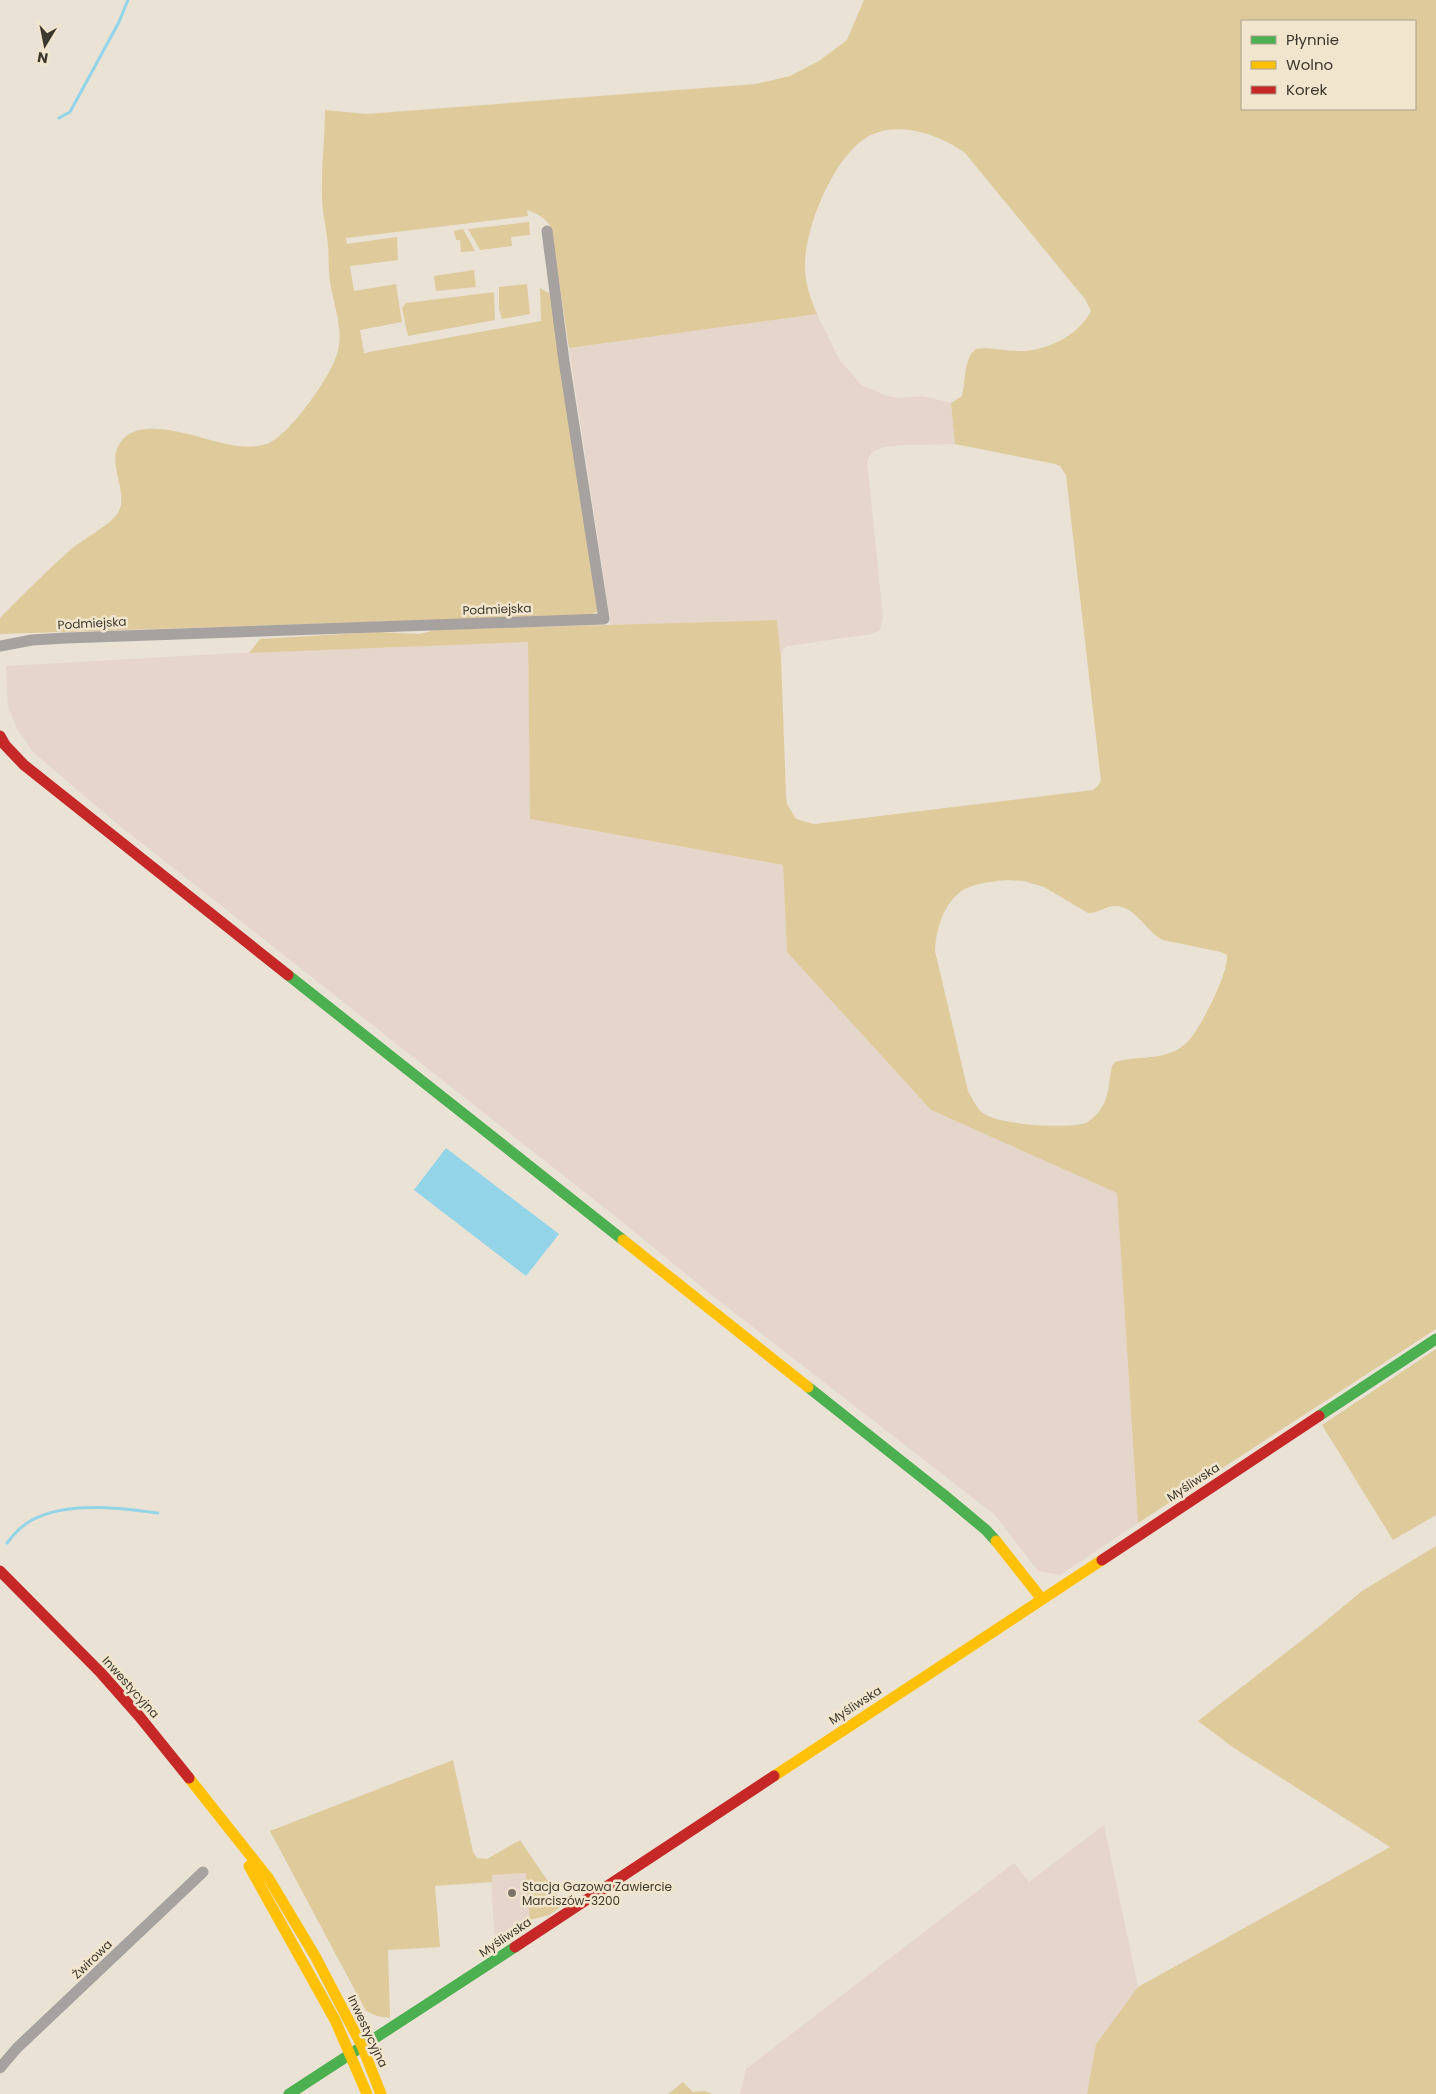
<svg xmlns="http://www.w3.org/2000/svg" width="1436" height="2094" viewBox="0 0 1436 2094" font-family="Poppins,sans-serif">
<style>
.industrial{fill:#e5d5ca}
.green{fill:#dfca9c;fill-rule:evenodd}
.water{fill:#94d4e9}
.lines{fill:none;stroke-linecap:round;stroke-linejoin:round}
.stream{stroke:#94d4e9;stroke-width:3}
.street{stroke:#a7a29f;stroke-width:11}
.fast{stroke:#4caf50;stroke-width:11}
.slow{stroke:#ffc107;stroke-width:11}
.jam{stroke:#c62828;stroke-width:11}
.poi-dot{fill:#797468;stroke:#f1e5cd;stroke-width:2}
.labels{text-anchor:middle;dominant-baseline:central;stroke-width:5;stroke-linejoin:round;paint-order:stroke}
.street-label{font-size:12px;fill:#3c382e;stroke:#f1e5cd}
.poi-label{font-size:12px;fill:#3c382e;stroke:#f1e5cd;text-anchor:start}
</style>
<rect width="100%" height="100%" fill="#e9e2d5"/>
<!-- industrial -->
<g class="industrial">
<path d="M817,314L839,359L861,385L887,396L898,398L922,396L951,403L955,444L902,445L884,447L872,452L867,461L883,618L880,630L871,634L787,646L783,649L781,657L777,620L611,625L569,348Z"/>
<path d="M528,642L530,819L783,865L787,952L931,1110L1117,1193L1138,1523L1060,1575L1038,1571L995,1515L713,1296L620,1220L115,822L33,752L18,730L8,707L6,666L238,653Z"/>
<path d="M1104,1825L1138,1987L1096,2044L1087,2094H740L746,2069L1014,1863L1029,1882Z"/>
<path d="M527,1873L530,1920L495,1943L491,1875Z"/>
</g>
<!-- green -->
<g class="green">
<path d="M864,0H1436V1329L1138,1523L1117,1193L931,1110L787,952L783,865L530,819L528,642L249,653L260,639L378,632L420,634L435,630L777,620L781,658L786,794L787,804L796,819L814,824L1093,790L1098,786L1101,781L1066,475L1060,466L1055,464L955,444L951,403L962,396C966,381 963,359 976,349C991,346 1007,352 1023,351C1048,350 1079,335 1091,311L1085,299L965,153C940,135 901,121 871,135C835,152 804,229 805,267C805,283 811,300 817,314L569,348L551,228C546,218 538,214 527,210L528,216L346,238L347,244L397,237L398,260L350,266L354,291L396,284L402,322L360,330L364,353L541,321L540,288L552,295L598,608L597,612L589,615L0,634V618C22,596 44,573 68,552C82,539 108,527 118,513C131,491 101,459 125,437C150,416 205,441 232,445C243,447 258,448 269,443C290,434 331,376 337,354C344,331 335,310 331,287C328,273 329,260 328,246C327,230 322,213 322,197C321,168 325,139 325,110L366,114L756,84L790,76L819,61L847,40ZM1242,21H1415V109H1242ZM1008,880L1024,881L1044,887L1088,913C1098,914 1105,906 1115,906C1136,906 1146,932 1163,940L1221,952L1227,955C1229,972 1202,1025 1190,1039C1186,1044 1181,1048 1175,1051C1155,1060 1135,1056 1115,1062L1112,1066C1108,1085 1110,1101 1095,1116C1093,1118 1089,1121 1086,1123C1067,1129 1004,1125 986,1115C977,1110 973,1100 968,1091L935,951C936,927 946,894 972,886C984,882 996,881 1008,880Z"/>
<path d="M529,222L530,235L511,237L512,246L480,250L468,229Z"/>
<path d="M463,229L475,251L461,252L460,240H456L454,231Z"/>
<path d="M474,270L476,287L436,291L434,276Z"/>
<path d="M527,284L530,314L502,319L499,309V287Z"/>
<path d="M494,292L495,320L408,336L402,308L406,303Z"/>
<path d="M1436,1349V1515L1393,1540L1322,1425Z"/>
<path d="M1436,1546V2094H1087L1096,2044L1138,1987L1390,1847L1234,1748L1198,1721L1315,1630L1362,1591Z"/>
<path d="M453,1760L473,1852L477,1858L487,1859L520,1840L564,1905L549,1915L530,1920L526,1873L492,1875V1882L435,1886L440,1947L388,1950L390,2018L377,2016L366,2011L270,1831Z"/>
<path d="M683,2082L693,2092L704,2091L713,2094H668Z"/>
</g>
<!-- water -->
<path class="water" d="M446,1148L559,1234L526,1276L414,1190Z"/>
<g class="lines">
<!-- stream -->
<g class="stream">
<path d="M59,118L70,112L119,22L128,0"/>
<path d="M7,1543C14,1534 22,1525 32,1520C68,1501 120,1508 158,1513"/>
</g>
<!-- street -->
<g class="street">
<path d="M0,646L32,640L66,638L604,619L564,361L547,231"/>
<path d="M0,2068L17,2048L203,1872"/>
</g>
<!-- fast -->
<g class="fast">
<path d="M288,975L623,1240"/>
<path d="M808,1387L944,1495L986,1530L996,1541"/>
<path d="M1319,1416L1436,1339"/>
<path d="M289,2094L515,1947"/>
</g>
<!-- slow -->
<g class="slow">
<path d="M623,1240L808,1387"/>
<path d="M996,1541L1041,1598"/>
<path d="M774,1776L1102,1560"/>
<path d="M189,1778L269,1879L315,1956L362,2046L381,2094"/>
<path d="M249,1866L335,2020L367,2094"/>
</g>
<!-- jam -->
<g class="jam">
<path d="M0,736L5,745L24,765L288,975"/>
<path d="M1102,1560L1319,1416"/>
<path d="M0,1571L101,1673L139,1716L189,1778"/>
<path d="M515,1947L774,1776"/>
</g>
</g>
<!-- markers -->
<circle class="poi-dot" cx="512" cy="1893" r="5"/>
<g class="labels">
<!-- street labels -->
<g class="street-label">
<text transform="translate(497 609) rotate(-2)">Podmiejska</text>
<text transform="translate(92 623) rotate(-3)">Podmiejska</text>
<text transform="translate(1193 1482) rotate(-33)">Myśliwska</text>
<text transform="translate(131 1687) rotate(48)">Inwestycyjna</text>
<text transform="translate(855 1705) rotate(-33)">Myśliwska</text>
<text transform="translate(505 1937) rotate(-34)">Myśliwska</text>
<text transform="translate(92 1959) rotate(-44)">Żwirowa</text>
<text transform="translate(368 2031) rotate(65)">Inwestycyjna</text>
</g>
<!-- poi labels -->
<g class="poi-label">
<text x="522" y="1886">Stacja Gazowa Zawiercie<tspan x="522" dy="14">Marciszów-3200</tspan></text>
</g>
</g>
<!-- legend -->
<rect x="1241" y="20" width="175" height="90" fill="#f1e5cd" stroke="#a9a08d"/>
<rect x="1251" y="36" width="25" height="8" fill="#4caf50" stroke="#a9a08d"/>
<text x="1286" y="45" font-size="15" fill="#3c382e">Płynnie</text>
<rect x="1251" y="61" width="25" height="8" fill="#ffc107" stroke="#a9a08d"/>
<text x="1286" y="70" font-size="15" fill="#3c382e">Wolno</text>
<rect x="1251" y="86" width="25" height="8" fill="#c62828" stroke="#a9a08d"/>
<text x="1286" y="95" font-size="15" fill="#3c382e">Korek</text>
<!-- north arrow -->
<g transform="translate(45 45) rotate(190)" stroke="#f1e5cd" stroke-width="4" paint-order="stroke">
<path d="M0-4L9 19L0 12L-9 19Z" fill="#3c382e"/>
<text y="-8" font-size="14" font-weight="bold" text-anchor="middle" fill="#3c382e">N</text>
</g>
</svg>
